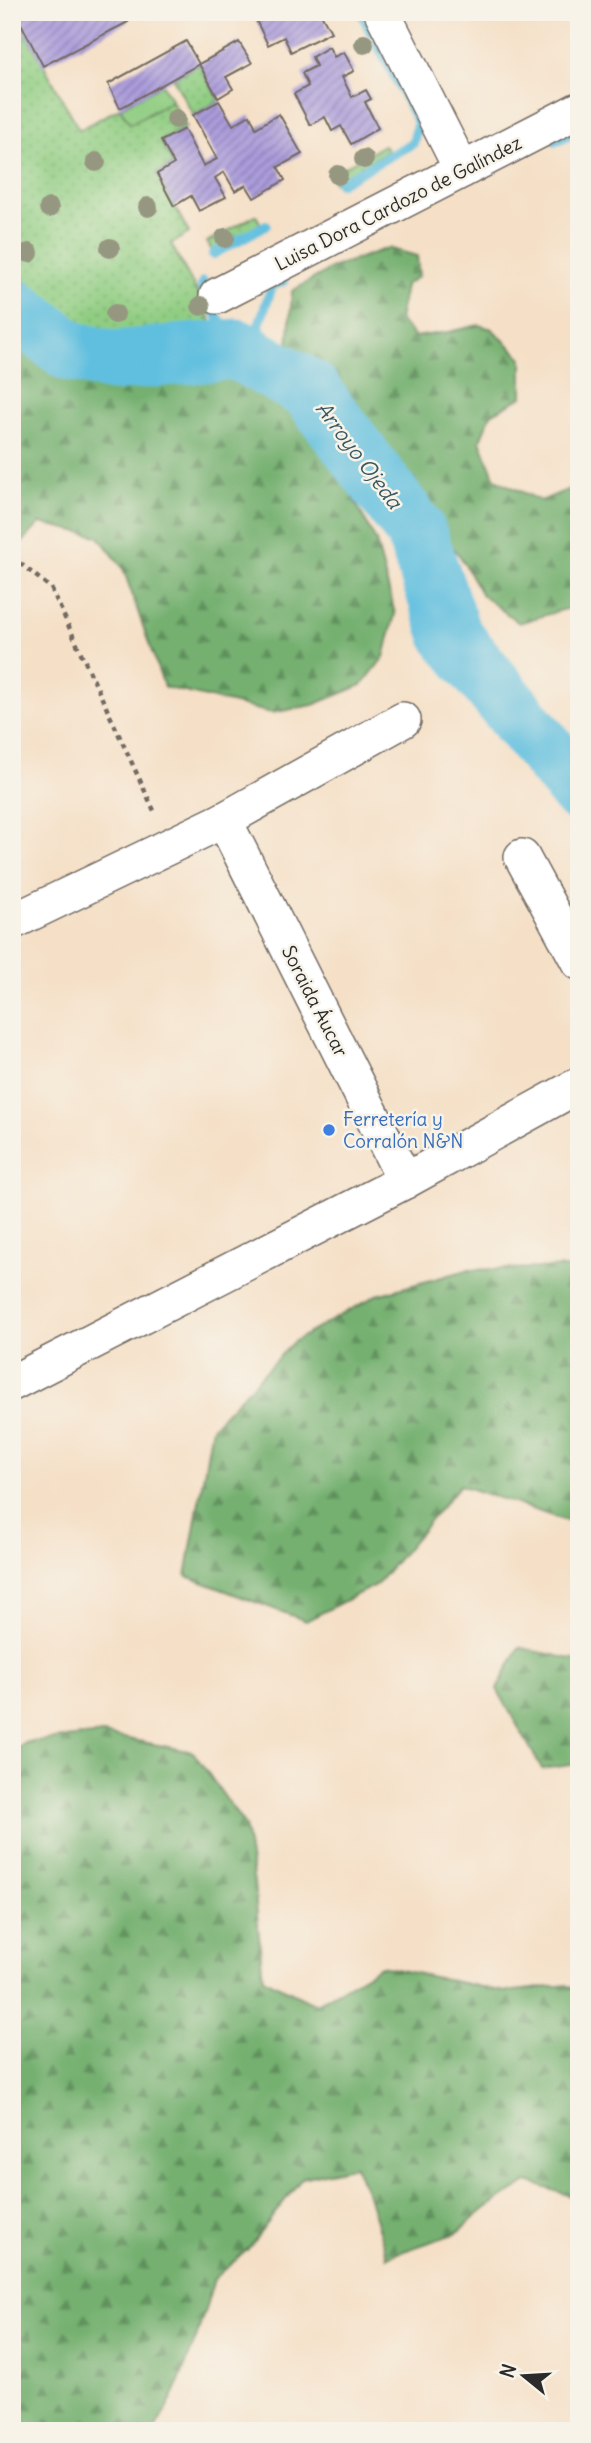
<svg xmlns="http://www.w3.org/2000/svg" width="591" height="2443" viewBox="0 0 591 2443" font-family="Delius,sans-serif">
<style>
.grass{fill:url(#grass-dots);stroke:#5e7c56;stroke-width:2}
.forest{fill:url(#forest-firs);stroke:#506e4e;stroke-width:2}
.garden{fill:#90cd82;stroke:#5e7c56;stroke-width:2}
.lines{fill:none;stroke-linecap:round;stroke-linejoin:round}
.stream{stroke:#60bfdf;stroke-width:10}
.river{stroke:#60bfdf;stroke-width:61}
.building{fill:url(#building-hatch)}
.street-casing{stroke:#726a62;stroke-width:38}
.path{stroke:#726a62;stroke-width:4.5;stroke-dasharray:5 5;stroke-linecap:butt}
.street{stroke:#fff;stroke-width:35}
.tree{fill:#969780}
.shop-dot{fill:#3f7fe0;stroke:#f7f3e8;stroke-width:2.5}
.labels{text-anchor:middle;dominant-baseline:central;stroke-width:5;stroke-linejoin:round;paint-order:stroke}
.street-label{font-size:19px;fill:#2b2b2b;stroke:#f7f3e8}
.shop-label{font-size:19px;fill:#366cbe;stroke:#f7f3e8;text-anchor:start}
.water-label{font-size:21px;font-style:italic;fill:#3b5761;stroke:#f7f3e8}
</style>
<defs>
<pattern id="grass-dots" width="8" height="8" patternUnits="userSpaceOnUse" patternTransform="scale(1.75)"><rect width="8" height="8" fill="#90cd82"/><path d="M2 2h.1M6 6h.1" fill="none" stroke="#7cb070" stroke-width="1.8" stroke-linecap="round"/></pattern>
<pattern id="forest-firs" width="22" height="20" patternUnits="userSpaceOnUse" patternTransform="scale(1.75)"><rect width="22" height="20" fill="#74b070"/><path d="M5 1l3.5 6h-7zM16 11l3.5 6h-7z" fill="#5f8f5c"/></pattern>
<pattern id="building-hatch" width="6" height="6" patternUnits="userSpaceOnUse" patternTransform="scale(1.75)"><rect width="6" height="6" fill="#ab9bdb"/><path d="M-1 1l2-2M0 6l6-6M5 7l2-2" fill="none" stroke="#8b7fb2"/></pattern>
</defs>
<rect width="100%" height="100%" fill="#f7f3e8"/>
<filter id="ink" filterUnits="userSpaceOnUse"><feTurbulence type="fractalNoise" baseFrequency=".0143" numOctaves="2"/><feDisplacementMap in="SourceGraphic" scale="14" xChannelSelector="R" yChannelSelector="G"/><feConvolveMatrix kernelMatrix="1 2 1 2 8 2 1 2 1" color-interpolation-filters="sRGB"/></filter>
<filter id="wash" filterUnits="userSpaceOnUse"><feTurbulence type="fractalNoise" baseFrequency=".00686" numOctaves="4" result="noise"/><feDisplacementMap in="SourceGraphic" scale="28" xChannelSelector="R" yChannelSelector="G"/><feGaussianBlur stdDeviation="1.57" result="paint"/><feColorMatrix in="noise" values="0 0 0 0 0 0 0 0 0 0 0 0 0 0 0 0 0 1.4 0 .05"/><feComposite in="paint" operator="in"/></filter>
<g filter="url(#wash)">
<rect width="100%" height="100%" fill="#f5e0c7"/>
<!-- grass -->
<g class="grass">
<path d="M12,12H15L79,130L120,108L130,124L172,101L186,127L161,141L173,164L157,174L189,233L171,244L208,312L214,334L139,345L61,326L12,288Z"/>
<path d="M199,64L219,101L193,115L173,78Z"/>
<path d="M384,145L388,151L334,182L330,175Z"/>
<path d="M256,215L261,225L212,251L207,242Z"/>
</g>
<!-- forest -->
<g class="forest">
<path d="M388,248L417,256L419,276L405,285L399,320L415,337L448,332L479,325L492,329L522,358V397L491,414L480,440L495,479L541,501L579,485V605L519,623L482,595L460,556L420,513L348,390L288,348L292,291L334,267Z"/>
<path d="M12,318L65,357L127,385L183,369L251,371L300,420L336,466L376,541L395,614L384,657L362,685L313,705L272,713L164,687L123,568L98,536L40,523L19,546L12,542Z"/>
<path d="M579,1267V1525L460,1485L377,1584L306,1621L186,1576L212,1427L293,1342L377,1295L467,1270Z"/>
<path d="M519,1647L579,1661V1764L542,1769L497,1689Z"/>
<path d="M103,1734L193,1752L245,1826L254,1883L263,1978L316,2004L381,1966L505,1992L567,1985L579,1991V2181L574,2197L528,2182L486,2208L456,2233L387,2257L368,2195L355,2166L302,2178L247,2250L214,2279L197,2336L173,2397L154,2431H12V1752L27,1742Z"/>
</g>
<!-- garden -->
<path class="garden" d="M162,84L172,101L130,124L120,108Z"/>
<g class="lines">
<!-- stream -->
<g class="stream">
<path d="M361,12L371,32"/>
<path d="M556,141L579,130"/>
<path d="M340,183L413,143L418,122L377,43"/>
<path d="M213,254L266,225"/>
<path d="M203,282L202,287L219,319L223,350"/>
<path d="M267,366L259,325L272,286L283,281"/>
</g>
<!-- river -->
<path class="river" d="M12,307L70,351L113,361L236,349L310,390L415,530L451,635L579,791"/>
</g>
<g id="blocks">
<!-- building -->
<g class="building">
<path d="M15,12H123L128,22L43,66Z"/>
<path d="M252,12H320L331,32L291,52L284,37L268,45Z"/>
<path d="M186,41L199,64L120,108L108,84Z"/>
<path d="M239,42L252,63L226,77L233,89L218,98L199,64Z"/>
<path d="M329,47L334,57L344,52L354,71L342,77L352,97L366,90L371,99L365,102L378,128L351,144L341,126L332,131L325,117L310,125L294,94L308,86L302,73L316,66L312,57Z"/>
<path d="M219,101L233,125L250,115L256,128L279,114L302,154L278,167L285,180L254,198L246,185L235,191L224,172L215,178L226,197L199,211L191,196L174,206L157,174L174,164L161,141L184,129L203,166L217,159L193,115Z"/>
</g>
</g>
</g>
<g filter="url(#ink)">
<use href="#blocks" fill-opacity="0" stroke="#726a62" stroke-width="2"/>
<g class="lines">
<defs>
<g id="street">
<path d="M382,12L462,170"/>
<path d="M217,296L579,110"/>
<path d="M224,820L405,1181"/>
<path d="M522,857L579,962"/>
<path d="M12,922L224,820L403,720"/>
<path d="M12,1383L405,1181L579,1085"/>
</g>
</defs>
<!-- street casing -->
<use href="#street" class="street-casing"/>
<!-- path -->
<path class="path" d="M12,557L51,588L156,815"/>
<!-- street -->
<use href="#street" class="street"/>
</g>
<!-- trees -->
<g class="tree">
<circle cx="364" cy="44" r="10"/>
<circle cx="176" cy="119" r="10"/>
<circle cx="364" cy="159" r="10"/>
<circle cx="96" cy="162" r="10"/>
<circle cx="338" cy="175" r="10"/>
<circle cx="148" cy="207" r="10"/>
<circle cx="49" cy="208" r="10"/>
<circle cx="225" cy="238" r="10"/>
<circle cx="110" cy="248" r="10"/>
<circle cx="29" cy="253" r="10"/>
<circle cx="201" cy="306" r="10"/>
<circle cx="115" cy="314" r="10"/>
</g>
</g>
<!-- markers -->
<circle class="shop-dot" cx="329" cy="1130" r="7"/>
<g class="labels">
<!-- street labels -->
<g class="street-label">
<text transform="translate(398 203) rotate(-27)">Luisa Dora Cardozo de Galíndez</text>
<text transform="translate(315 1001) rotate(63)">Soraida Áucar</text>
</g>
<!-- shop labels -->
<g class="shop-label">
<text x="343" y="1119">Ferretería y<tspan x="343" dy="22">Corralón N&amp;N</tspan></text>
</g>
<!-- water labels -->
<g class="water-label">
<text transform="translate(359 455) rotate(53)">Arroyo Ojeda</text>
</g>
</g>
<!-- margin -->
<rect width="591" height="2443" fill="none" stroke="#f7f3e8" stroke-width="42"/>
<!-- north arrow -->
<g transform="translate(524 2376) rotate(288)" stroke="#f7f3e8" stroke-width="5" paint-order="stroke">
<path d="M0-5L12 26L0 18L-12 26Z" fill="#2b2b2b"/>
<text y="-10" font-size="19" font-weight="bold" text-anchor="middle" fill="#2b2b2b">N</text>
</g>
</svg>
